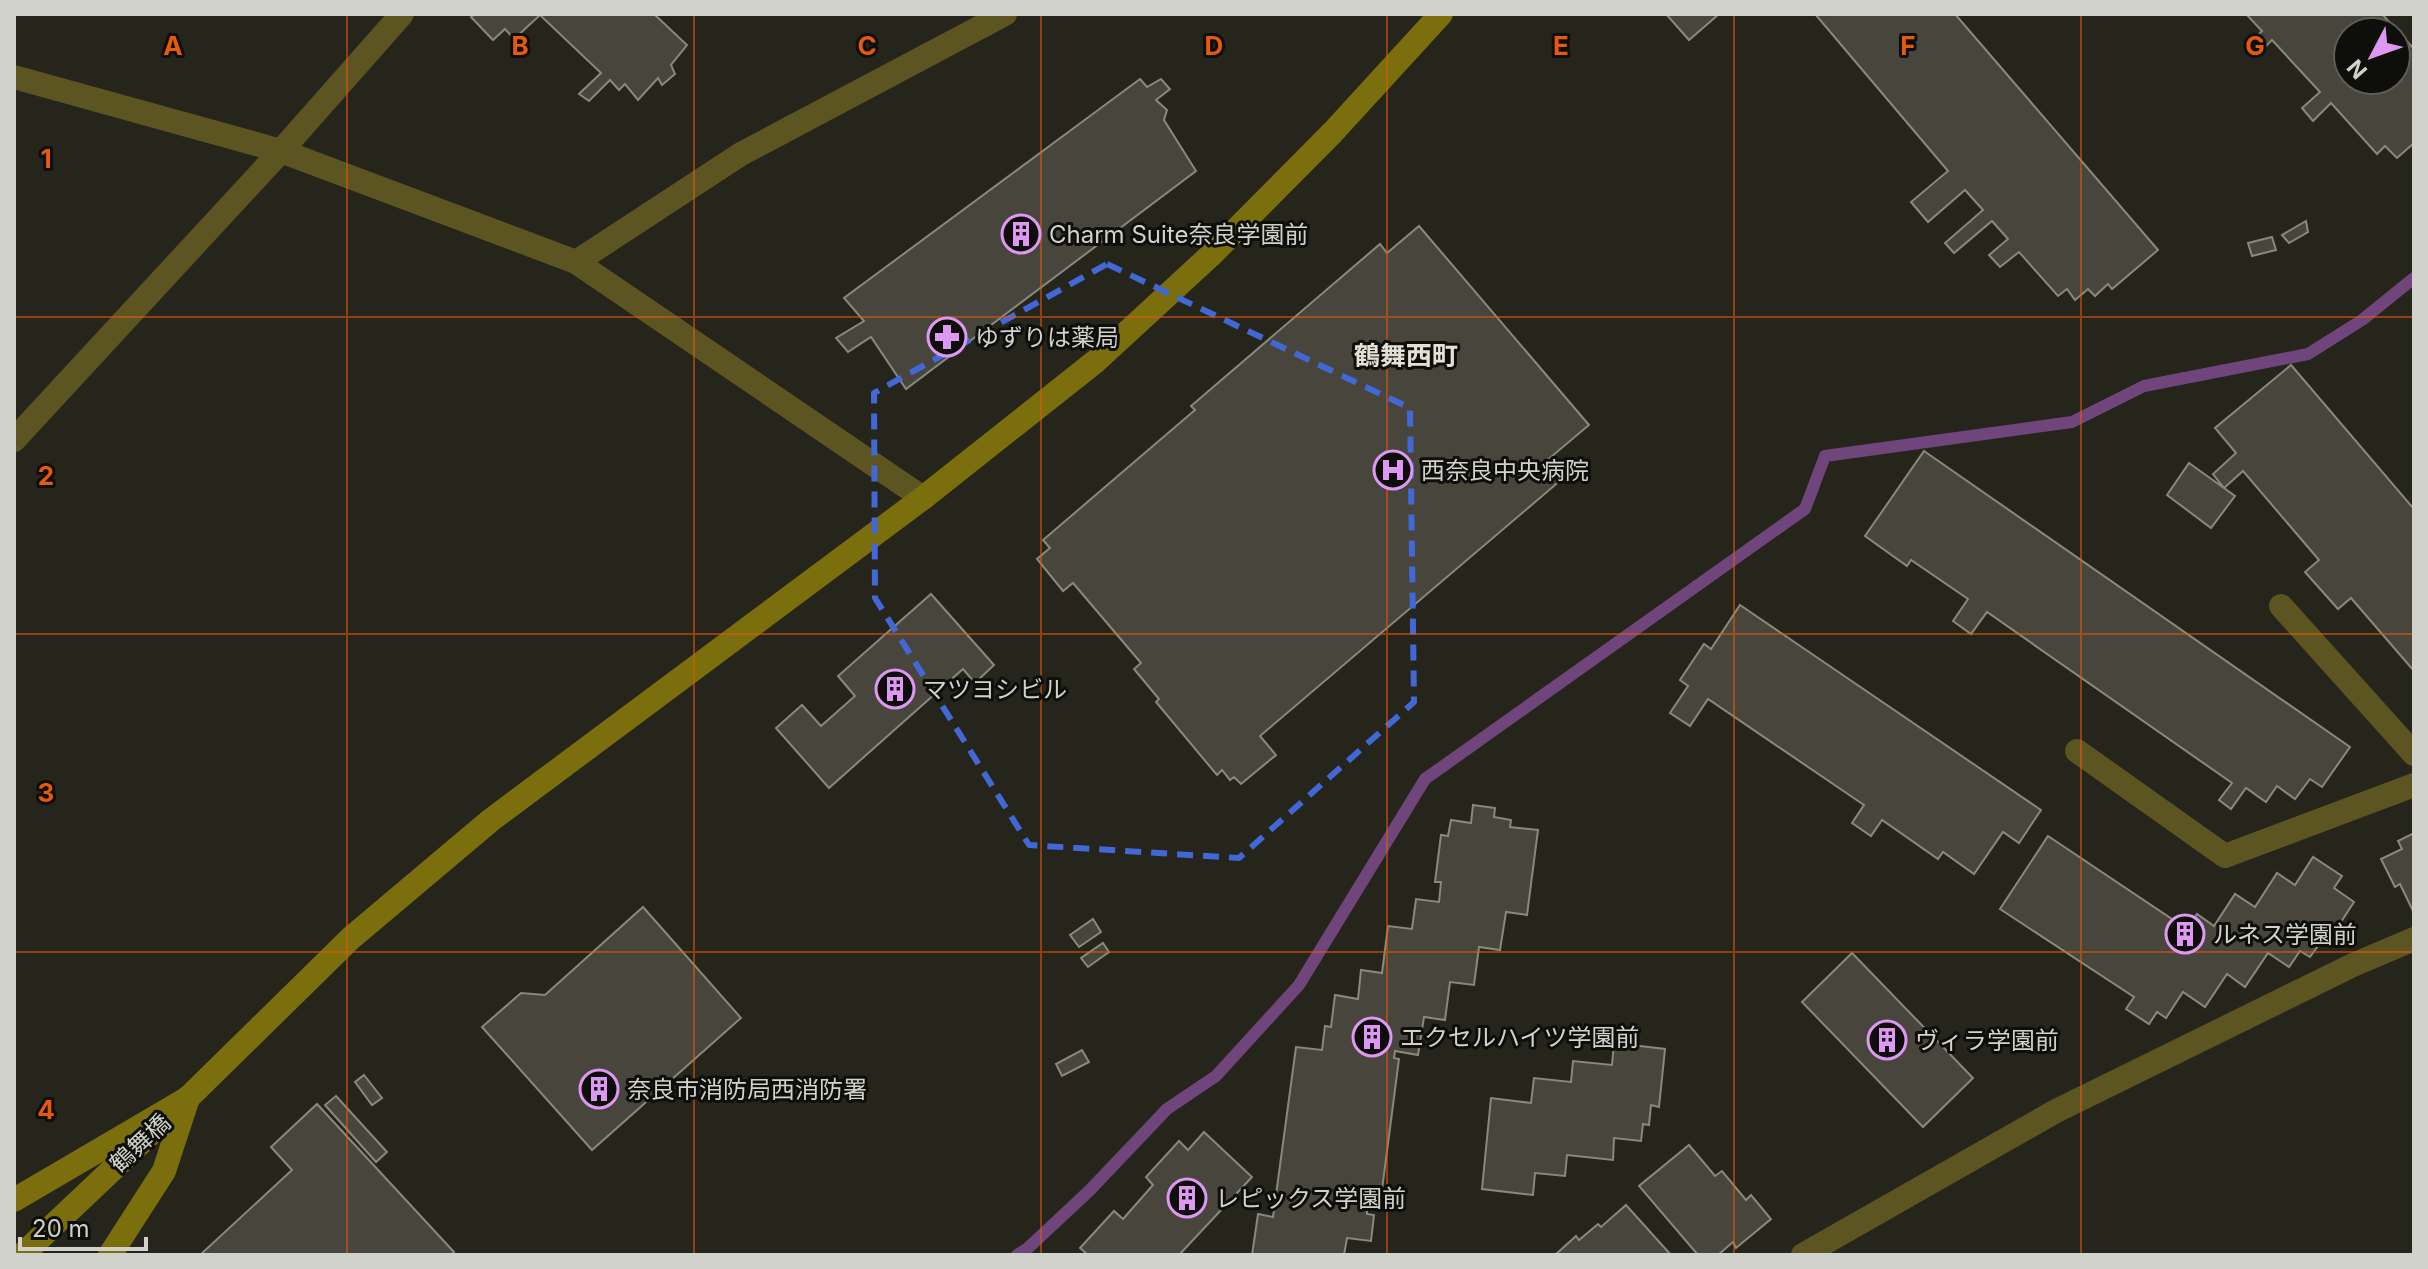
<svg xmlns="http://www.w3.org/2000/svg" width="2428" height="1269" viewBox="0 0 2428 1269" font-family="Inter,'Noto Sans JP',sans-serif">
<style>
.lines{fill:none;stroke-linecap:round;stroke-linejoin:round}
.stream{stroke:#6f457b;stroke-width:12}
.building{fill:#48463c;stroke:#8a887d;stroke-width:2;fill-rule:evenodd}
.lane{stroke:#5c5421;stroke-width:24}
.street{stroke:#5c5421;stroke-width:24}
.secondary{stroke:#7b6e0c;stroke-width:24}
.secondary-bridge{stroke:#7b6e0c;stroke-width:24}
.marked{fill:none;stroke:#4168d6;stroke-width:6;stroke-dasharray:16 10;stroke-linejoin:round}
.grid{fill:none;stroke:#e8590c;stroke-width:2;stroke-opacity:0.55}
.labels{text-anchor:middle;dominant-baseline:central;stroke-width:6;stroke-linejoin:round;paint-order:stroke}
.poi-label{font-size:24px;fill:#d2d2cc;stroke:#0e0e0a;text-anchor:start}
.street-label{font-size:24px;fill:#d2d2cc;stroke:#0e0e0a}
.neighbourhood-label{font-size:26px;font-weight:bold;fill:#e3e1d5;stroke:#0e0e0a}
.grid-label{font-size:26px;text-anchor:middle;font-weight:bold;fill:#e8590c;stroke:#0e0e0a;stroke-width:6;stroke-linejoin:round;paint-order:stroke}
</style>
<rect width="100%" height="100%" fill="#26251c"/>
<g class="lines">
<!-- stream -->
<path class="stream" d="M1017,1255L1028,1248L1090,1190L1167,1109L1216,1076L1299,985L1425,779L1805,509L1825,456L2072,422L2144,386L2308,354L2362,320L2414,278"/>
</g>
<!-- building -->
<g class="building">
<path d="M475,14H654L687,45L671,65L675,74L662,85L658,78L638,100L625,84L619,90L610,80L589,101L579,94L601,73L540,15L514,39L505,29L493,40L471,17Z"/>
<path d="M1666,14H1719L1689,40Z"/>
<path d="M1815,14H1955L2158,250L2112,289L2108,284L2095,296L2088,289L2075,300L2067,289L2058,296L2019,252L2000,267L1989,255L2008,239L1992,221L1954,253L1945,243L1983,210L1965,190L1928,222L1911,202L1948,171Z"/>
<path d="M2246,14H2382L2414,49V143L2397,158L2385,146L2377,154L2331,103L2313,121L2302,108L2320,92L2272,40L2256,56L2247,46L2262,31ZM2348,32H2396V80H2348Z"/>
<path d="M1140,79L1147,87L1161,79L1170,89L1156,100L1167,110L1164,120L1196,171L906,389L871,337L848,352L836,338L864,321L844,298Z"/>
<path d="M2306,221L2308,232L2289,243L2282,235Z"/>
<path d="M1419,226L1589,425L1545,462L1561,480L1260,736L1276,755L1241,784L1234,777L1230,780L1222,770L1217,775L1156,702L1159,699L1134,669L1141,663L1073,583L1063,591L1037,559L1050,548L1043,540L1195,410L1191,406L1380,244L1387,253Z"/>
<path d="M2272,237L2276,250L2252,256L2248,243Z"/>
<path d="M2291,365L2414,509V671L2351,598L2338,609L2305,572L2319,560L2243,471L2224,488L2213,474L2236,453L2215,428Z"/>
<path d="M1924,451L2350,747L2322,787L2310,779L2295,799L2277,786L2266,802L2246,788L2231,809L2219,800L2232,783L1987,612L1971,634L1953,621L1968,599L1911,560L1907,566L1865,536Z"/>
<path d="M2189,463L2235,496L2211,528L2167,495Z"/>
<path d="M931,594L994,665L975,683L963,669L829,788L776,728L802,705L821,726L855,696L838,676Z"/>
<path d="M1740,605L2041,810L2019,843L2003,832L1974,874L1943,852L1938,859L1882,820L1871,836L1852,823L1864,805L1708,699L1690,726L1670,713L1688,686L1680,680L1704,644L1711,649Z"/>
<path d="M1473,805L1495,808L1494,817L1511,820L1510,827L1538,830L1527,915L1506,912L1500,950L1479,947L1474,985L1450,982L1445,1020L1424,1017L1418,1055L1395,1051L1394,1058L1399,1059L1380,1205L1367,1203V1214L1374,1215L1371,1241L1347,1238L1344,1255H1252L1258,1214L1273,1217L1296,1047L1322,1050L1325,1026L1331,1027L1335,995L1358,999L1361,970L1382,973L1388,926L1412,929L1416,899L1439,902L1441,882H1435L1441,835L1448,836L1451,820L1471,823Z"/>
<path d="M2414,833V911H2413L2400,884L2395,887L2381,859L2402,849L2398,841Z"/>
<path d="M2048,836L2187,929L2197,914L2214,926L2235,894L2255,907L2277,873L2295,885L2313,857L2342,876L2334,888L2354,902L2328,942L2323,939L2310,957L2300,951L2289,967L2268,953L2245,987L2227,974L2205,1007L2183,992L2166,1018L2157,1012L2149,1024L2126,1009L2134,997L2000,909Z"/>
<path d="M643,907L741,1018L592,1150L482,1027L521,993L545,995Z"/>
<path d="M1093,919L1101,932L1079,947L1070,935Z"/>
<path d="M1103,943L1109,952L1088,967L1081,958Z"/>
<path d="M1852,953L1973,1078L1923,1127L1802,1002Z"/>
<path d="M1614,1043L1665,1049L1659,1107L1651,1105L1649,1125L1643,1124L1641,1141L1614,1138L1613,1160L1567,1155L1565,1176L1535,1173L1533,1195L1482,1189L1491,1098L1531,1103L1534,1078L1571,1082L1573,1061L1612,1065Z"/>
<path d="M1082,1050L1089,1062L1062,1076L1056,1064Z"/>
<path d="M364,1075L382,1098L372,1105L355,1082Z"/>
<path d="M336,1096L387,1152L376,1162L325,1105Z"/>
<path d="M317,1104L454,1252L451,1255H200L292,1170L271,1147Z"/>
<path d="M1204,1132L1252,1177L1179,1255H1088L1080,1248L1114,1211L1123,1219L1153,1185L1146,1177L1179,1141L1188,1150Z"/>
<path d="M1689,1145L1715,1176L1722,1171L1746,1200L1751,1195L1771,1219L1736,1248L1733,1242L1718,1255H1698L1639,1186Z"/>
<path d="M1626,1205L1671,1255H1555L1576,1236L1579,1240L1598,1224L1601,1227Z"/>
</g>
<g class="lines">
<!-- lane -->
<g class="lane">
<path d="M2281,606L2414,754"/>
<path d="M2077,751L2225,856L2414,785"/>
</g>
<!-- street -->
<g class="street">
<path d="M14,77L281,151L576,262"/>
<path d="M14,440L281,151L402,14"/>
<path d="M923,498L576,262L741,154L1005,14"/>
<path d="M1803,1255L2056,1111L2353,965L2414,939"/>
</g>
<!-- secondary -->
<g class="secondary">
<path d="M14,1200L188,1098L351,938L491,820L923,498L1096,361L1211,255L1333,132L1441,14"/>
<path d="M110,1255L164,1171L188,1098"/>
</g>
<!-- secondary-bridge -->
<path class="secondary-bridge" d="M22,1255L188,1098"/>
</g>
<!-- marked area -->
<path class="marked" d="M1107,264L1410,408L1414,702L1239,858L1029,845L875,598L874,393Z"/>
<!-- grid -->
<path class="grid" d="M347,14V1255M694,14V1255M1041,14V1255M1387,14V1255M1734,14V1255M2081,14V1255M14,317H2414M14,634H2414M14,952H2414"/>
<!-- icons -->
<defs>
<symbol id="building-ring" viewBox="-11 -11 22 22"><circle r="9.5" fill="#0e0e0a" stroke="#de98f3" stroke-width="1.5"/><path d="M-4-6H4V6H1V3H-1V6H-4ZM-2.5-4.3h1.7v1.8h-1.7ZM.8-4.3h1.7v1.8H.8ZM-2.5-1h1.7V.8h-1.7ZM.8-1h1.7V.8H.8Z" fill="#de98f3"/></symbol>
<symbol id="pharmacy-ring" viewBox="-11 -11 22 22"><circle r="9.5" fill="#0e0e0a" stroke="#de98f3" stroke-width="1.5"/><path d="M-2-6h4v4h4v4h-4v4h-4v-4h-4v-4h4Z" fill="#de98f3"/></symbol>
<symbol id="hospital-ring" viewBox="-11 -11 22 22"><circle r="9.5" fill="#0e0e0a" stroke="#de98f3" stroke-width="1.5"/><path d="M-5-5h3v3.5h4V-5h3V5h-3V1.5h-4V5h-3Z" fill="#de98f3"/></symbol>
</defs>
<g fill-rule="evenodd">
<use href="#building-ring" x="999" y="212" width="44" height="44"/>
<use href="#pharmacy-ring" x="925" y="315" width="44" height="44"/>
<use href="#hospital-ring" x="1371" y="448" width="44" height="44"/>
<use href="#building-ring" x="873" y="667" width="44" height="44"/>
<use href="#building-ring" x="2163" y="912" width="44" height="44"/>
<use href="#building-ring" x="1350" y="1015" width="44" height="44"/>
<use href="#building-ring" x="1865" y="1018" width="44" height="44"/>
<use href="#building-ring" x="577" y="1067" width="44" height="44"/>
<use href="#building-ring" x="1165" y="1176" width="44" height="44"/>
</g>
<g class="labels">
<!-- poi labels -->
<g class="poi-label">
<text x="1049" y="234">Charm Suite奈良学園前</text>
<text x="975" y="337">ゆずりは薬局</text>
<text x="1421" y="470">西奈良中央病院</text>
<text x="923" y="689">マツヨシビル</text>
<text x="2213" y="934">ルネス学園前</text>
<text x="1400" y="1037">エクセルハイツ学園前</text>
<text x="1915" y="1040">ヴィラ学園前</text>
<text x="627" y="1089">奈良市消防局西消防署</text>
<text x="1215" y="1198">レピックス学園前</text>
</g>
<!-- street labels -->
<g class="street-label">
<text transform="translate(140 1143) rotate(-43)">鶴舞橋</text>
</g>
<!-- neighbourhood labels -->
<g class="neighbourhood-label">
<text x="1406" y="355">鶴舞西町</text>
</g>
</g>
<g class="grid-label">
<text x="173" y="55">A</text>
<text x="520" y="55">B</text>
<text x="867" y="55">C</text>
<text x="1214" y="55">D</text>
<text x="1561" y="55">E</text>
<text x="1908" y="55">F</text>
<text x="2255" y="55">G</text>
<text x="46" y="168">1</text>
<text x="46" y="485">2</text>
<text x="46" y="802">3</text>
<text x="46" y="1119">4</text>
</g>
<!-- border -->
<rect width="2428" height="1269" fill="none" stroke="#d2d2cc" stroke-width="32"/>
<!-- north arrow -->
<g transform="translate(2372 56) rotate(229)"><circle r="38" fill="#0e0e0a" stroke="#5c5c58" stroke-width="2"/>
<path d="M0-6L14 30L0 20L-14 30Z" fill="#de98f3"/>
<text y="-12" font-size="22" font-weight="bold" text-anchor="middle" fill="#d2d2cc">N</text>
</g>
<!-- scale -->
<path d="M20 1237v12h126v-12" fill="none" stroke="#d2d2cc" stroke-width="4"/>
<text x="32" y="1237" font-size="24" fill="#d2d2cc" stroke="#0e0e0a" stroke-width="6" paint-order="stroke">20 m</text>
</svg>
